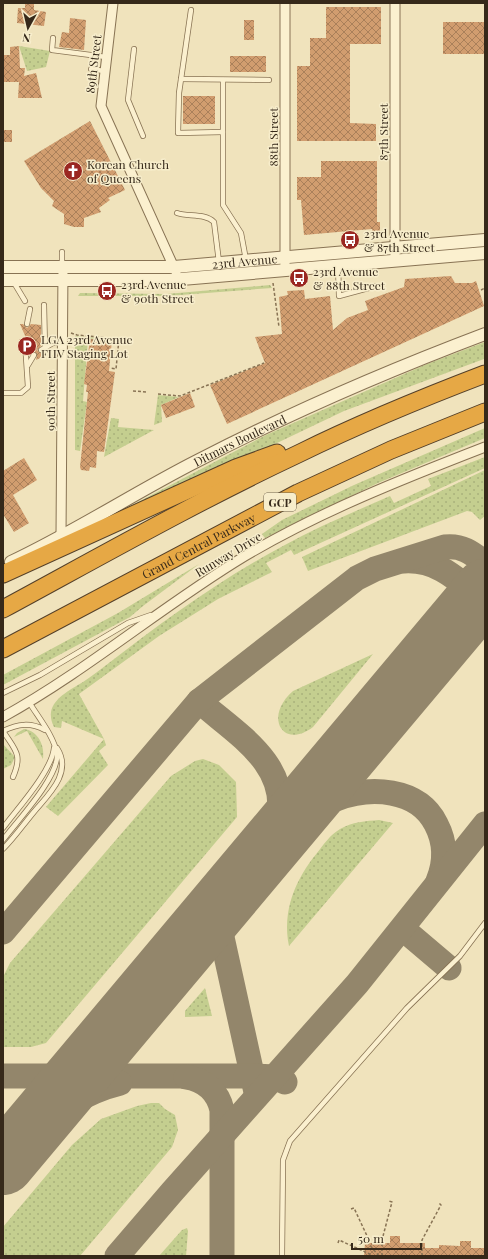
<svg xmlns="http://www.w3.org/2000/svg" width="488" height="1259" viewBox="0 0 488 1259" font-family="'Playfair Display',serif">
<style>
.grass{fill:url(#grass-dots)}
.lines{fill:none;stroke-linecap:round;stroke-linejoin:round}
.taxiway{stroke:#93866b;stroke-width:25}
.runway{stroke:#93866b;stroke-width:62}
.building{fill:url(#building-cross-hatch)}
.service-casing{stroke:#887354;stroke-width:6}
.minor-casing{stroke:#887354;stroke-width:11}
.tertiary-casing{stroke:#887354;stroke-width:14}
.motorway-casing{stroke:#554029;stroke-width:19}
.path{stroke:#887354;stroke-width:1.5;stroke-dasharray:3 2;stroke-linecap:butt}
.service{stroke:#fbf0cf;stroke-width:4.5}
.minor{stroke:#fbf0cf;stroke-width:9}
.tertiary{stroke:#fbf0cf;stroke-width:12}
.motorway{stroke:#e6a845;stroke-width:17}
.labels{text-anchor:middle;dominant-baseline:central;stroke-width:3;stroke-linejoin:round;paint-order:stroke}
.shield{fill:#f7edcb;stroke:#70644f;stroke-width:1}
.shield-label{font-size:11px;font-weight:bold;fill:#36291a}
.street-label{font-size:12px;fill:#36291a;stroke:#f7edcb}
.poi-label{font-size:12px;fill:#36291a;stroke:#f7edcb;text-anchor:start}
</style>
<defs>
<pattern id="grass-dots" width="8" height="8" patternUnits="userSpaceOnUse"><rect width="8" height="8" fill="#c4ce8f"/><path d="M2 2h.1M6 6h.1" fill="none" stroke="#a9b17b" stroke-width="1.8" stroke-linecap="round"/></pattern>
<pattern id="building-cross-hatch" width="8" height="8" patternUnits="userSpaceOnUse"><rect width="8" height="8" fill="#d19d6f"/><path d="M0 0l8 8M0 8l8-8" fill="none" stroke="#aa805a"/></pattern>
</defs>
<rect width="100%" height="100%" fill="#f0e3bc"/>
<!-- grass -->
<g class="grass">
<path d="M19,46L50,51L46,67L27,71Z"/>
<path d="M270,285L272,288L167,296H78L80,293L166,294Z"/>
<path d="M75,336L99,338L88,339L83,401L87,402L80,451L75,450Z"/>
<path d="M485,342L484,359L344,411L227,467L98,523L266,435L427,364Z"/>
<path d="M158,395L179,397L161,405L162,422L154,425Z"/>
<path d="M111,418L119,419L118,427L154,430L104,457Z"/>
<path d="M485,428V438L378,483L265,538L262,534L282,520L354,485Z"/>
<path d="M485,457V468L294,555L291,550L266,563L272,572L218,599L159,636L79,694L104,739L106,745L99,751L108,765L58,816L46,807L104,739L62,721L61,728L54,727C42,703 67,692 83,682C91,677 98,671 105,666C162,622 219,580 283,546C317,527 354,512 390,496L394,503L431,486L428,479Z"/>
<path d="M485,470V516L480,520L472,512L467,511L308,571L302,557Z"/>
<path d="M199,564L143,606L130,617L3,685V675L118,613Z"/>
<path d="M373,654L313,727C283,750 263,717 293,691Z"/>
<path d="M24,729C38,731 45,745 43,759L27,731L14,737L17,733Z"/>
<path d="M3,744L15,757L11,765L3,769Z"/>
<path d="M203,759L219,765L236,782L237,817L46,1043L31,1047H3V977L10,963L171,776L195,761Z"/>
<path d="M379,820L393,823L289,946C282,911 295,880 317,853C324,844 330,835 340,829C352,822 366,821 379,820Z"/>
<path d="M205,988L212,1016L185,1017V1011Z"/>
<path d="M151,1103H159L165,1109L175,1115L178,1130L172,1147L80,1256H3V1227L72,1145L101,1119L137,1106Z"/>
<path d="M187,1228L188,1231L186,1256H159L182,1230Z"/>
</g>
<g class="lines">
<!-- taxiway -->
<g class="taxiway">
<path d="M404,561C436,559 456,578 479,597"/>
<path d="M199,701C235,733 291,764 278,821C275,831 271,840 267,850"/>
<path d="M288,826C303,816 318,805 336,799C370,786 418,788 436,824C446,843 446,862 438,881"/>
<path d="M216,910L256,1092"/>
<path d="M403,929L449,968"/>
<path d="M3,932L199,701L357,578L375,569L445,547C462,545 472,553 485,563"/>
<path d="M3,1076H252L275,1077L285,1082"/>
<path d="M186,1077C205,1080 218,1092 222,1110V1256"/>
<path d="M25,1138C53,1113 83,1092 120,1083"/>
<path d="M117,1256L172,1192L357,984L485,824"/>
</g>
<!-- runway -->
<path class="runway" d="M3,1164L485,590"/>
</g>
<!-- building -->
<g class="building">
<path d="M25,3H34V10L46,12L44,26L17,23L18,8H25Z"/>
<path d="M326,7H381V44H350V123L376,124V141H297V66H310V38H326Z"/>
<path d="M70,18L86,20L84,50L59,47L62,32L69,33Z"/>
<rect x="244" y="20" width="10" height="20"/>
<rect x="443" y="22" width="42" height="32"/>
<path d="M19,46L20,68H25L24,76L36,73L42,98H18L19,82H3V55H10V47Z"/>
<rect x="230" y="56" width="36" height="16"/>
<rect x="183" y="96" width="32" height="28"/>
<path d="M90,121L125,190L108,198L110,200L99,208L101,212L84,218V227H74L64,224V214L52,206L54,201L41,188L24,161Z"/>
<rect x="3" y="130" width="9" height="12"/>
<path d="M321,161H377V222H380V232H372V229L304,235L301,200H297V177H321Z"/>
<path d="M451,276L455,283H472L476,281L484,306L227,424L210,385L265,363L255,337L282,334L279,297L288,295L287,291L304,290L305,299L330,296L333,330L347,318L368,310L365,301L404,287L405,279Z"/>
<path d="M20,324H23L27,328L31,324L41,325V346L37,350L44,356L36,360L37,354L32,352Z"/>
<path d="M90,339L112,340L109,371L115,372L104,452L97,451L96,468L90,467L89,471L81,470L80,467L88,392H86L87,385L84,384Z"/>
<path d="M190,393L195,407L166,418L161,405Z"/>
<path d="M24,458L37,480L13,495L29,523L14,532L3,514V471Z"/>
<path d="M390,1236H400V1243H425V1248H439V1245L460,1246V1241H471V1248H485V1256H364L365,1243H390Z"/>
</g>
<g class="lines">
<defs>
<g id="service">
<path d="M191,10L179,93L178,133L223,132"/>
<path d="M53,38L52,50L106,57"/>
<path d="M134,49L128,100L143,136"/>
<path d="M91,69L104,71"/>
<path d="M181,79L269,80"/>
<path d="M223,80V205L241,233L246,260"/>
<path d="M177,213C188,217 205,213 214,222L219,262"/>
<path d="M62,252V266"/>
<path d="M338,266L339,296L376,286"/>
<path d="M13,281L25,301"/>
<path d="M44,305L45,349"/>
<path d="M27,324L30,309"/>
<path d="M41,350L53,343H62"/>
<path d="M28,365L34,355"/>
<path d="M3,393H21L28,387L25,342"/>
<path d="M3,693L40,675L128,623L151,615"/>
<path d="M3,731C15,750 23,754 13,777"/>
<path d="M3,731C18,724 30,722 45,730"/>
<path d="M3,828C17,809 52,771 54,748"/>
<path d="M3,840C17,821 59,777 57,754C54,736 38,717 29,702"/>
<path d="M3,849C14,838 23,825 33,813C48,795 73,773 57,748"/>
<path d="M282,1256L283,1160L290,1141L407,1008L460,956L485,923"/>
</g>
<g id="minor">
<path d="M113,3L101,106L176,272"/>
<path d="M285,3V270"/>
<path d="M395,3V261"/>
<path d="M61,535L63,268"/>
<path d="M3,717C88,670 162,606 245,556C319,512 405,478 485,447"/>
</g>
<g id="tertiary">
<path id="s1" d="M3,267H174L485,240"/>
<path d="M3,280H170L485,253"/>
<path id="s2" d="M11,562C75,532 134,493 197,461C290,413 387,371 485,334"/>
</g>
<g id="motorway">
<path d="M3,574L236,468L277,453"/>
<path d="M3,609C101,556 198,501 298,454C359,424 422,398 485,374"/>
<path id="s3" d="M3,649L298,493L391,450L485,412"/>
</g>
</defs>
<!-- service casing -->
<use href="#service" class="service-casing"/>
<!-- minor casing -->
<use href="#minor" class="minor-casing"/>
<!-- tertiary casing -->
<use href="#tertiary" class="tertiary-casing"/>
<!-- motorway casing -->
<use href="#motorway" class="motorway-casing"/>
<!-- path -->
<g class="path">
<path d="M273,283L279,327"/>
<path d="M481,290L485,288"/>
<path d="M71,333L77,335L119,339L116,369L110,368"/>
<path d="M133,391L147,392"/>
<path d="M158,394L180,396L264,363"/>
<path d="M351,1209L354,1208L368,1238V1243L379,1256"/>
<path d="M338,1243L339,1240L374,1256"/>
<path d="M382,1256V1240L392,1202L389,1201"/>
<path d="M422,1256V1240L441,1205L439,1203"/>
</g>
<!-- service -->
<use href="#service" class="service"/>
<!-- minor -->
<use href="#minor" class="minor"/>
<!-- tertiary -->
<use href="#tertiary" class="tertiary"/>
<!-- motorway -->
<use href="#motorway" class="motorway"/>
</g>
<!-- icons -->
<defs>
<symbol id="church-disc" viewBox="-11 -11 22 22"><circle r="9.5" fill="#9a2721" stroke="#f7edcb"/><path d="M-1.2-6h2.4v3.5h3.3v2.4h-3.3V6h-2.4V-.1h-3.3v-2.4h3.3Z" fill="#fff"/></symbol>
<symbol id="bus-disc" viewBox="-11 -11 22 22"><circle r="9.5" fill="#9a2721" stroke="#f7edcb"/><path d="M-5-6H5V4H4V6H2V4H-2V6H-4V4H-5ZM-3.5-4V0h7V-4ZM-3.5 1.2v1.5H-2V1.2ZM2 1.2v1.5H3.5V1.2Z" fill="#fff"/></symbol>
<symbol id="parking-disc" viewBox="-11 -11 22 22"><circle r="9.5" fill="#9a2721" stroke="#f7edcb"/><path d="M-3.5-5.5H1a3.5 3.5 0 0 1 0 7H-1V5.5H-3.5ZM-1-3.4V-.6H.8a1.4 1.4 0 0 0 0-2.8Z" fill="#fff"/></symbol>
</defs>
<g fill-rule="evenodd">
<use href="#church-disc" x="62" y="160" width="22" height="22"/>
<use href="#bus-disc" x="339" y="229" width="22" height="22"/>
<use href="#bus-disc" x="288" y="267" width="22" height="22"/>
<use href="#bus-disc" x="96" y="280" width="22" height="22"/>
<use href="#parking-disc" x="16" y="335" width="22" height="22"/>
</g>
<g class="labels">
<!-- shield labels -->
<rect class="shield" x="264" y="493" width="32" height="18" rx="3"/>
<g class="shield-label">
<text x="280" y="502">GCP</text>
</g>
<!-- street labels -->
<g class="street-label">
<text transform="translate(93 64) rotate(-83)">89th Street</text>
<text transform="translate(383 132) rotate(-90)">87th Street</text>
<text transform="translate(273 137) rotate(-90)">88th Street</text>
<text stroke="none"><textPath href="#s1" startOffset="242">23rd Avenue</textPath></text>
<text transform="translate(50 401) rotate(-90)">90th Street</text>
<text stroke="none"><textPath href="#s2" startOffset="259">Ditmars Boulevard</textPath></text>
<text stroke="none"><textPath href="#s3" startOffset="221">Grand Central Parkway</textPath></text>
<text transform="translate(228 554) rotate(-31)">Runway Drive</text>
</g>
<!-- poi labels -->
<g class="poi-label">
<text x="87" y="164">Korean Church<tspan x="87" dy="14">of Queens</tspan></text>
<text x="364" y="233">23rd Avenue<tspan x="364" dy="14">&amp; 87th Street</tspan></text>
<text x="313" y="271">23rd Avenue<tspan x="313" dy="14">&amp; 88th Street</tspan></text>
<text x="121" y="284">23rd Avenue<tspan x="121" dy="14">&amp; 90th Street</tspan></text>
<text x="41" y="339">LGA 23rd Avenue<tspan x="41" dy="14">FHV Staging Lot</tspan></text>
</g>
</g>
<!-- border -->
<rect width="488" height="1259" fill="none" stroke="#36291a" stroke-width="8"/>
<!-- north arrow -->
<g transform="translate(28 28) rotate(188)" stroke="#f7edcb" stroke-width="3" paint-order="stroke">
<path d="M0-3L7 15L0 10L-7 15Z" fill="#36291a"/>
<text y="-6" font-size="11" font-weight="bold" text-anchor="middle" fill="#36291a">N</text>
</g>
<!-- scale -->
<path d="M352 1243v6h69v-6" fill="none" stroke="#36291a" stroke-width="2"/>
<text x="358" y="1243" font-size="12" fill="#36291a" stroke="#f7edcb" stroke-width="3" paint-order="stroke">50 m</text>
</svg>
